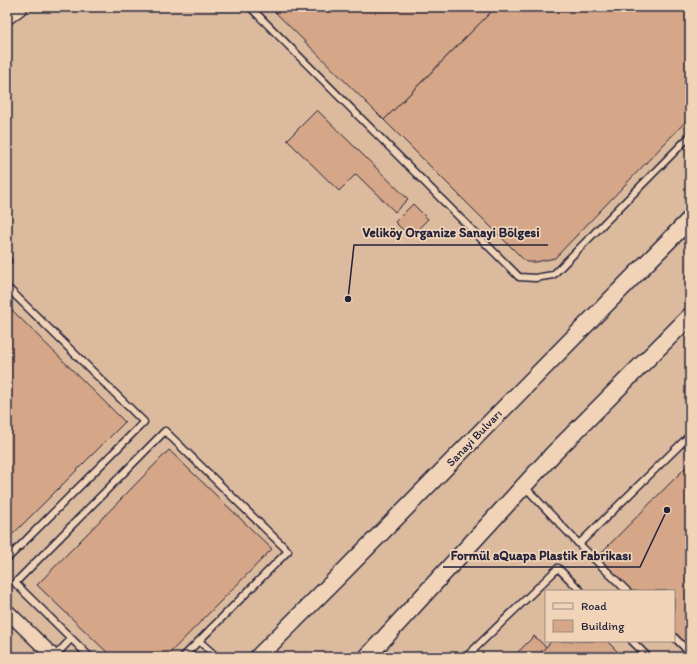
<svg xmlns="http://www.w3.org/2000/svg" width="697" height="664" viewBox="0 0 697 664" font-family="Itim,sans-serif">
<style>
.built{fill:#dcba9e;fill-rule:evenodd}
.building{fill:#d5a687;stroke:#22223b}
.lines{fill:none;stroke-linecap:round;stroke-linejoin:round}
.service-casing{stroke:#22223b;stroke-width:9}
.minor-casing{stroke:#22223b;stroke-width:16}
.tertiary-casing{stroke:#22223b;stroke-width:19}
.service{stroke:#f1d4b8;stroke-width:6}
.minor{stroke:#f1d4b8;stroke-width:13}
.tertiary{stroke:#f1d4b8;stroke-width:16}
.labels{text-anchor:middle;dominant-baseline:central;stroke-width:3.5;stroke-linejoin:round;paint-order:stroke}
.street-label{font-size:12px;fill:#22223b;stroke:#f1d4b8}
.leader{fill:none;stroke:#22223b;stroke-width:1.5}
.callout-dot{fill:#22223b;stroke:#f1d4b8;stroke-width:1.5}
.callout-label{font-size:13px;text-anchor:middle;font-weight:bold;fill:#22223b;stroke:#f1d4b8;stroke-width:3.5;stroke-linejoin:round;paint-order:stroke}
</style>
<rect width="100%" height="100%" fill="#ebcbae"/>
<filter id="ink" filterUnits="userSpaceOnUse"><feTurbulence type="fractalNoise" baseFrequency=".025" numOctaves="2"/><feDisplacementMap in="SourceGraphic" scale="8" xChannelSelector="R" yChannelSelector="G"/><feConvolveMatrix kernelMatrix="1 2 1 2 8 2 1 2 1" color-interpolation-filters="sRGB"/></filter>
<g filter="url(#ink)">
<!-- built -->
<path class="built" d="M7,7H690V657H7ZM546,591H674V641H546Z"/>
<!-- building -->
<g class="building">
<path d="M270,7H496L384,120Z"/>
<path d="M496,7H690V117L555,258L536,262H526L384,120Z"/>
<path d="M317,110L408,199L395,212L356,174L339,191L287,140Z"/>
<path d="M413,204L428,219L410,237L395,222Z"/>
<path d="M9,307L125,422L7,540V309Z"/>
<path d="M169,450L272,549L166,657H112L37,585Z"/>
<path d="M690,463V648L674,632V591H632L597,557Z"/>
<path d="M534,636L546,647L536,657H513Z"/>
<path d="M552,641H607L623,657H536Z"/>
</g>
<g class="lines">
<defs>
<g id="service">
<path d="M250,7L519,277L535,278L553,275L690,136"/>
<path d="M7,260L8,261L7,262"/>
<path d="M7,293L10,290L144,422L7,559"/>
<path d="M525,487L579,544L627,591"/>
<path d="M579,544L690,435"/>
<path d="M674,637L690,653"/>
<path d="M199,641L217,657"/>
<path d="M632,641L648,657"/>
<path d="M54,657L71,639"/>
<path d="M90,657L15,583L165,431L288,551L183,657"/>
<path d="M466,657L558,568L581,591"/>
</g>
<path id="minor" d="M7,611L54,657"/>
<g id="tertiary">
<path d="M7,16L19,7"/>
<path d="M258,657L341,574L690,219"/>
<path d="M367,657L553,454L690,316"/>
</g>
</defs>
<!-- service casing -->
<use href="#service" class="service-casing"/>
<!-- minor casing -->
<use href="#minor" class="minor-casing"/>
<!-- tertiary casing -->
<use href="#tertiary" class="tertiary-casing"/>
<!-- service -->
<use href="#service" class="service"/>
<!-- minor -->
<use href="#minor" class="minor"/>
<!-- tertiary -->
<use href="#tertiary" class="tertiary"/>
</g>
</g>
<g class="labels">
<!-- street labels -->
<g class="street-label">
<text transform="translate(474 438) rotate(-46)">Sanayi Bulvarı</text>
</g>
</g>
<!-- callouts -->
<path class="leader" d="M348 299L354 245H548M667 510L640 567H443"/>
<g class="callout-dot">
<circle cx="348" cy="299" r="4"/>
<circle cx="667" cy="510" r="4"/>
</g>
<g class="callout-label">
<text x="451" y="237">Veliköy Organize Sanayi Bölgesi</text>
<text x="541" y="560">Formül aQuapa Plastik Fabrikası</text>
</g>
<!-- margin -->
<rect width="697" height="664" fill="none" stroke="#f1d4b8" stroke-width="24"/>
<rect x="12" y="12" width="673" height="640" fill="none" stroke="#22223b" stroke-width="1.5" filter="url(#ink)"/>
<!-- legend -->
<rect x="545" y="590" width="130" height="52" fill="#f1d4b8" stroke="#9e8d86"/>
<rect x="553" y="603" width="20" height="6" fill="#f1d4b8" stroke="#9e8d86"/>
<text x="581" y="610" font-size="12" fill="#22223b">Road</text>
<rect x="553" y="620" width="20" height="12" fill="#d5a687" stroke="#9e8d86"/>
<text x="581" y="630" font-size="12" fill="#22223b">Building</text>
</svg>
